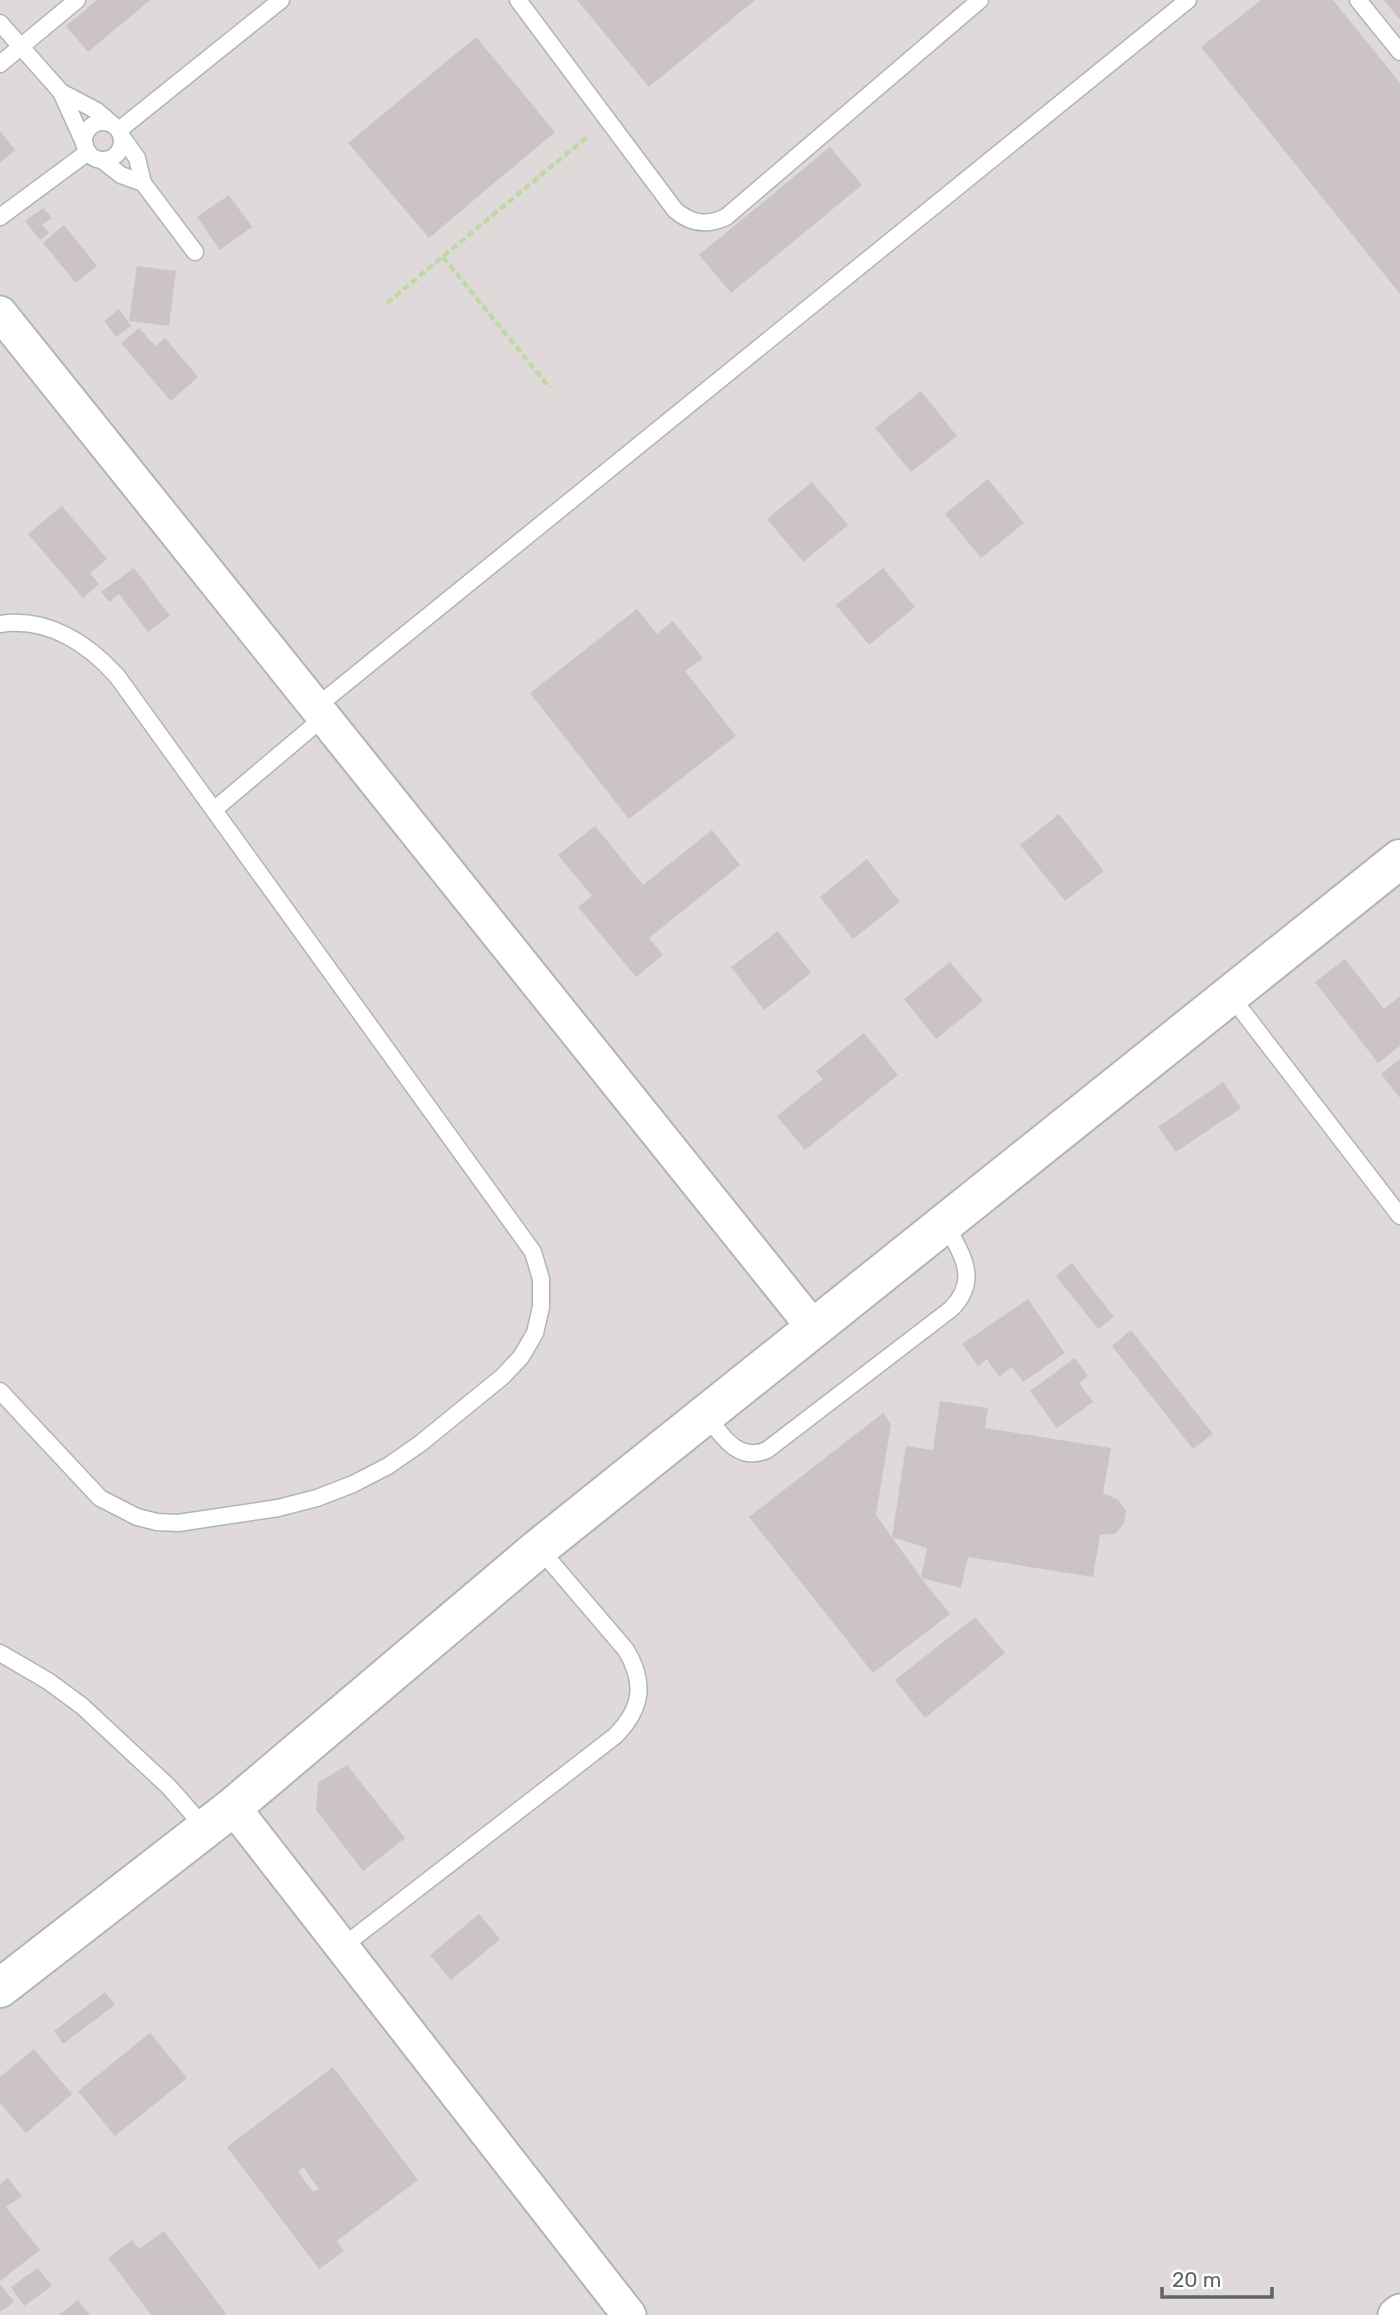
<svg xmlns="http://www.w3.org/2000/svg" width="1400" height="2315" viewBox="0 0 1400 2315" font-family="Rubik,sans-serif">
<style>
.industrial{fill:#dfd9d9}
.building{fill:#ccc4c4;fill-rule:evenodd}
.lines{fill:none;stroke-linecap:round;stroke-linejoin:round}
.lane-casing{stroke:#afb6b6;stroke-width:19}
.street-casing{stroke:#afb6b6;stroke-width:37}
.secondary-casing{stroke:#aeb7b6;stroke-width:42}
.path{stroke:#bed9a7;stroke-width:4.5;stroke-dasharray:7 3.5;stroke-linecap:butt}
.lane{stroke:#fff;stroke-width:16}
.street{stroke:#fff;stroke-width:33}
.secondary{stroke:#fff;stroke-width:38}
</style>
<rect width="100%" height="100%" fill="#f0e8e7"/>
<!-- industrial -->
<rect class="industrial" x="0" y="0" width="1400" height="2315"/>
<!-- building -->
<g class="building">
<path d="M97,0H150L88,52L66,26Z"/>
<path d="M577,0H755L649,87Z"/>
<path d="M1261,0H1333L1400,83V294L1201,47Z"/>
<path d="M1384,0H1400V20Z"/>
<path d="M476,37L555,132L429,238L348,143Z"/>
<path d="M0,131L15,150L0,163Z"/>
<path d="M830,147L862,185L731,293L699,255Z"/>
<path d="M229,195L252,227L220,250L197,217Z"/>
<path d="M43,208L52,218L42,225L49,233L40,240L25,221Z"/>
<path d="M64,225L97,266L76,283L43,243Z"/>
<path d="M137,266L176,271L169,326L129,321Z"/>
<path d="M119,309L131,326L116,337L104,321Z"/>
<path d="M139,328L155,346L165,338L198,377L171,401L121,343Z"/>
<path d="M921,391L957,436L911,472L875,428Z"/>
<path d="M988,479L1024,523L981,558L945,514Z"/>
<path d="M812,482L848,525L803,562L767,519Z"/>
<path d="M62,506L107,559L90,573L99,584L83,598L28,534Z"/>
<path d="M134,568L170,616L148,632L119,594L109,602L101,592Z"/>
<path d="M883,568L915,607L869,645L836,605Z"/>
<path d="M637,609L657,634L673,621L703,658L685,671L736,736L629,819L530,693Z"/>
<path d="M1059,814L1104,871L1065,901L1020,845Z"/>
<path d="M595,826L643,885L712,830L740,865L649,938L663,955L636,977L578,907L592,896L558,855Z"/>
<path d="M867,859L900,902L853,939L820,897Z"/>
<path d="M778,931L811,973L764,1010L731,967Z"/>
<path d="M1345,959L1384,1009L1400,996V1046L1378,1063L1315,982Z"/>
<path d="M950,962L983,1001L936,1039L904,999Z"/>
<path d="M864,1033L898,1075L805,1150L777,1116L823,1079L816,1071Z"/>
<path d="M1400,1059V1098L1381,1074Z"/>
<path d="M1223,1082L1241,1108L1176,1152L1158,1127Z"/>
<path d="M1072,1263L1114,1317L1098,1329L1056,1276Z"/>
<path d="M1028,1299L1065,1353L1023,1382L1012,1367L999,1377L987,1359L978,1366L962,1344Z"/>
<path d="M1131,1330L1213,1434L1193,1449L1112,1346Z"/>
<path d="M1075,1358L1088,1376L1079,1383L1093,1402L1057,1428L1030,1391Z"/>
<path d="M940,1401L988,1408L985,1428L1111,1448L1103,1493L1118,1500L1126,1511L1124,1523L1115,1534L1100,1535L1093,1577L968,1557L961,1588L921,1578L927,1548L892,1537L906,1446L933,1450Z"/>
<path d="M883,1413L891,1424L876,1515L921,1578L950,1614L873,1673L749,1517Z"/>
<path d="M975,1617L1005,1653L925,1718L895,1680Z"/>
<path d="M347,1765L405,1838L363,1871L316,1810L318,1783Z"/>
<path d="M479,1914L500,1939L451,1980L430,1955Z"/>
<path d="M105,1992L115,2005L63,2044L54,2031Z"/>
<path d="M150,2033L187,2078L115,2136L78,2091Z"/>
<path d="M34,2049L72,2094L26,2133L0,2103V2077Z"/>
<path d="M333,2067L418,2180L337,2241L344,2251L319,2269L227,2147ZM303,2167L319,2189L313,2192L298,2172Z"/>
<path d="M8,2178L22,2196L6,2207L40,2250L0,2281V2184Z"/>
<path d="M164,2231L227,2315H151L108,2258L132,2240L139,2249Z"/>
<path d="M38,2268L52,2286L24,2306L11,2287Z"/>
<path d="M0,2284L14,2302L0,2312Z"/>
<path d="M78,2300L90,2315H59Z"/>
</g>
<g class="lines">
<defs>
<g id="lane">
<path d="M518,0L675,210C691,224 707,226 726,217L980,0"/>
<path d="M1358,0L1400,52"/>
<path d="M0,23L61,92L85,145"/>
<path d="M0,64L77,0"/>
<path d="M61,92L97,111L112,124"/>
<circle cx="103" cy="141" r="19"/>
<path d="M119,130L281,0"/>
<path d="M122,137L137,158L143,183L195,252"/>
<path d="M102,160L121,175L143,183"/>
<path d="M0,217L88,152"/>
<path d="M0,624C47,617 87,643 117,676L533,1252L541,1279V1307L535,1333L521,1357L502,1377L421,1443L388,1466L353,1484L317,1498L278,1508L178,1523L157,1522L137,1517L100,1498L0,1391"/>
<path d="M316,707L1188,0"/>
<path d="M215,809L324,717"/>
<path d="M1230,995L1400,1216"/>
<path d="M705,1414C722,1435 737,1463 767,1450L951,1309C981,1279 961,1254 945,1223"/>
<path d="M0,1653L48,1681L82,1706L169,1787L205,1828"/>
<path d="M342,1947L615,1736C642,1709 646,1683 626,1650L539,1548"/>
</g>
<g id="street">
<path d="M0,313L813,1327"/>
<path d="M233,1807L629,2315"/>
<path d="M1395,2315L1400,2311"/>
</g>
<path id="secondary" d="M0,1988L233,1807L539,1548L1400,859"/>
</defs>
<!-- lane casing -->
<use href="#lane" class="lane-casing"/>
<!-- street casing -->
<use href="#street" class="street-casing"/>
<!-- secondary casing -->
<use href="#secondary" class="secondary-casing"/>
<!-- path -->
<g class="path">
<path d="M443,257L550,388"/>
<path d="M387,303L588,136"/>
</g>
<!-- lane -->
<use href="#lane" class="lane"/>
<!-- street -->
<use href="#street" class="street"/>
<!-- secondary -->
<use href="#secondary" class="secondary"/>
</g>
<!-- scale -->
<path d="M1162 2287v10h110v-10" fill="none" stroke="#5e6766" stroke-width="3.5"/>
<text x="1172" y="2287" font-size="21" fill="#5e6766" stroke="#ffffff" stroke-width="5" paint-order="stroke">20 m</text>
</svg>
